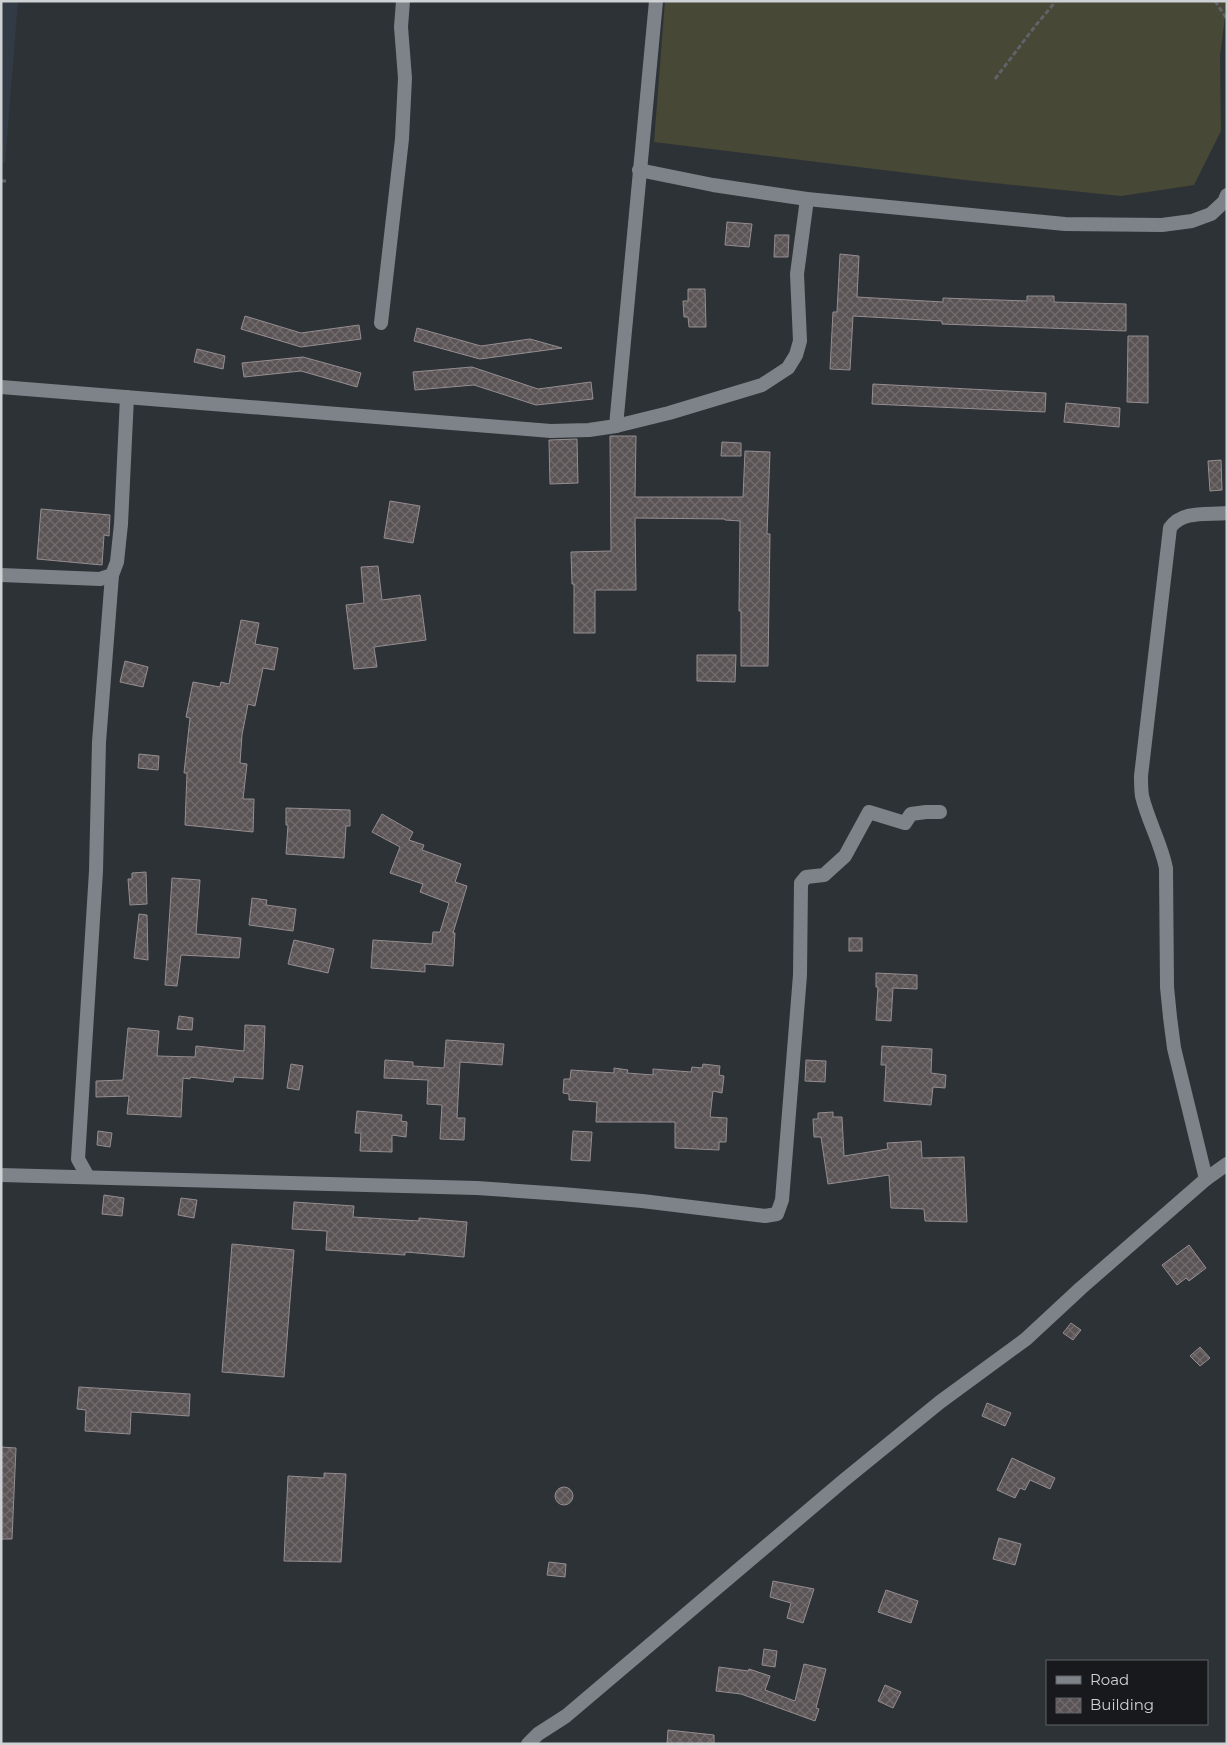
<svg xmlns="http://www.w3.org/2000/svg" width="1228" height="1745" viewBox="0 0 1228 1745" font-family="Montserrat,sans-serif">
<style>
.built{fill:#323b45}
.grass{fill:#474836}
.building{fill:url(#building-cross-hatch);stroke:#958d90}
.lines{fill:none;stroke-linecap:round;stroke-linejoin:round}
.path{stroke:#5f6367;stroke-width:3;stroke-dasharray:5 2.5;stroke-linecap:butt}
.street{stroke:#7e8389;stroke-width:14}
</style>
<defs>
<pattern id="building-cross-hatch" width="8" height="8" patternUnits="userSpaceOnUse" patternTransform="scale(1.25)"><rect width="8" height="8" fill="#5b5456"/><path d="M0 0l8 8M0 8l8-8" fill="none" stroke="#726c6d"/></pattern>
</defs>
<rect width="100%" height="100%" fill="#2d3237"/>
<!-- built -->
<path class="built" d="M1,1H18L5,163H1Z"/>
<!-- grass -->
<path class="grass" d="M665,1H1227L1220,56L1221,131L1194,185L1121,196L965,180L654,142Z"/>
<!-- building -->
<g class="building">
<path d="M727,222L752,224L749,247L725,245Z"/>
<path d="M775,235H789L788,257H774Z"/>
<path d="M840,254L859,256L857,297L943,302V298L1027,301V296H1054V302L1126,304V331L942,324V321L853,316L850,370L830,369L833,312H837Z"/>
<path d="M688,289H705L706,327H689L688,317H684L683,301H688Z"/>
<path d="M245,316L301,333L359,325L361,339L301,347L241,329Z"/>
<path d="M417,328L481,346L530,339L562,348L480,359L414,341Z"/>
<path d="M1128,336H1148V403L1127,402Z"/>
<path d="M197,349L225,356L223,369L194,362Z"/>
<path d="M303,357L361,373L357,387L301,371L244,377L242,363Z"/>
<path d="M472,367L538,389L591,382L593,399L536,405L474,385L415,390L413,372Z"/>
<path d="M873,384L1046,393L1045,412L872,404Z"/>
<path d="M1066,403L1120,408L1119,427L1064,422Z"/>
<path d="M610,436H636L635,497H743L745,451L770,452L767,534H770L768,666H741V611H739L740,521L725,520V519L635,518L636,590H595V633H574V584H572L571,552L611,551Z"/>
<path d="M577,439L578,483L550,484L549,440Z"/>
<path d="M722,442L741,443V456H721Z"/>
<path d="M1221,460L1222,490L1210,491L1208,461Z"/>
<path d="M390,501L420,506L413,543L384,538Z"/>
<path d="M41,509L110,515L109,536L104,535L102,565L37,559Z"/>
<path d="M378,566L382,600L420,595L426,640L374,647L377,667L354,669L346,605L364,603L361,567Z"/>
<path d="M241,620L259,623L255,644L278,648L274,670L263,668L255,706L248,704L242,735L240,763L247,764L243,799H254L253,832L185,825L187,773H184L190,718L186,717L193,682L220,687L221,682L229,684Z"/>
<path d="M697,655H736L735,682L697,681Z"/>
<path d="M125,661L148,667L143,687L120,682Z"/>
<path d="M139,754L159,756L158,770L138,768Z"/>
<path d="M286,808L350,810V826H346L344,858L286,854L288,825H286Z"/>
<path d="M382,814L413,832L409,840L424,845L422,850L461,864L455,882L467,886L453,933H455L453,966L425,964V972L371,968L373,940L432,944L433,932H440L449,903L420,892L423,884L390,873L400,847L372,832Z"/>
<path d="M146,872L147,904L130,905L128,879H132V873Z"/>
<path d="M172,878L200,880L196,934L241,938L239,958L181,955L177,986L165,985Z"/>
<path d="M252,898L267,900L266,905L296,909L293,931L249,925Z"/>
<path d="M139,914L147,915L148,960L134,958Z"/>
<rect x="849" y="938" width="13" height="13"/>
<path d="M294,940L334,949L328,973L288,964Z"/>
<path d="M876,973L917,975V989L893,988L891,1021L876,1020L878,987H876Z"/>
<path d="M179,1016L193,1018L192,1030L177,1029Z"/>
<path d="M245,1025L265,1026L263,1079L234,1077L233,1082L190,1077V1079L183,1078L181,1117L127,1114L129,1096L96,1097V1081L123,1080L128,1028L159,1031L157,1056L195,1057L196,1046L244,1051Z"/>
<path d="M446,1040L504,1044L502,1065L460,1062L457,1118H465L464,1140L440,1139L442,1105L427,1104L428,1080L384,1078L385,1060L413,1062V1066L444,1068Z"/>
<path d="M882,1046L932,1049L931,1073L946,1075L945,1088L933,1087L931,1105L884,1101L886,1065H881Z"/>
<path d="M806,1060L826,1061L825,1082L805,1081Z"/>
<path d="M291,1064L303,1066L299,1090L287,1088Z"/>
<path d="M703,1064L720,1066L719,1075L724,1076L722,1093L713,1091L710,1117L727,1118L726,1142H719V1150L675,1148V1122H596L597,1102L569,1100V1094L563,1093L564,1079H570L571,1070L614,1073V1068L628,1070L627,1073L653,1075V1069L691,1072L692,1067L702,1068Z"/>
<path d="M357,1111L402,1115L401,1121L407,1122L406,1137L392,1135V1152L360,1151L361,1133H355Z"/>
<path d="M833,1112V1117H842L844,1156L888,1149L887,1143L921,1141L922,1158L964,1157L967,1222L925,1221L924,1209L891,1208L889,1175L828,1184L821,1137H814L813,1119H818V1113Z"/>
<path d="M98,1131L112,1133L110,1147L97,1145Z"/>
<path d="M573,1131L592,1132L590,1161L571,1160Z"/>
<path d="M104,1195L124,1198L122,1216L102,1214Z"/>
<path d="M181,1198L197,1200L194,1218L178,1215Z"/>
<path d="M294,1202L354,1206L353,1217L419,1221V1218L467,1222L464,1257L405,1252V1255L326,1250L327,1231L292,1229Z"/>
<path d="M232,1244L294,1250L284,1377L222,1372Z"/>
<path d="M1189,1245L1206,1268L1189,1281L1186,1278L1177,1285L1162,1265Z"/>
<path d="M1071,1323L1081,1330L1073,1340L1063,1333Z"/>
<path d="M1200,1347L1210,1358L1200,1366L1190,1356Z"/>
<path d="M79,1387L190,1394L189,1416L131,1412L130,1434L85,1431L86,1410L77,1409Z"/>
<path d="M987,1403L1011,1413L1005,1426L982,1416Z"/>
<path d="M1,1447L16,1448L12,1539H1Z"/>
<path d="M1012,1458L1055,1478L1050,1489L1030,1480L1025,1490L1020,1488L1015,1498L997,1490Z"/>
<path d="M324,1473L346,1474L341,1562L284,1561L288,1476L324,1478Z"/>
<circle cx="564" cy="1496" r="9"/>
<path d="M999,1538L1021,1544L1015,1565L993,1559Z"/>
<path d="M549,1562L566,1564L565,1577L547,1575Z"/>
<path d="M773,1581L814,1589L803,1623L787,1618L791,1603L770,1597Z"/>
<path d="M886,1590L918,1601L911,1623L878,1612Z"/>
<path d="M764,1649L777,1651L775,1667L762,1665Z"/>
<path d="M804,1664L826,1669L816,1708L819,1709L815,1721L741,1694L716,1691L719,1667L748,1671L749,1669L770,1676L765,1690L795,1701Z"/>
<path d="M885,1685L901,1692L893,1708L878,1701Z"/>
<path d="M668,1730L714,1735V1744H667Z"/>
</g>
<g class="lines">
<!-- path -->
<g class="path">
<path d="M1215,1L1227,19"/>
<path d="M995,79L1036,25L1056,1"/>
<path d="M1,181H6"/>
</g>
<!-- street -->
<g class="street">
<path d="M639,170L713,185L807,199L1065,224L1162,225L1192,221L1211,214L1224,202L1227,195"/>
<path d="M381,323L402,139L405,78L401,27L403,1"/>
<path d="M1,387L551,431L589,430L616,426L656,1"/>
<path d="M616,426L669,413L762,385L788,368L796,355L800,341L797,274L807,199"/>
<path d="M1,575L100,579L112,575L117,562L121,524L127,397"/>
<path d="M1,1175L477,1188L562,1194L642,1201L765,1216L777,1214L782,1200L800,975L801,883L806,877L824,875L845,856L869,812L905,823L911,814L926,812H940"/>
<path d="M88,1177L78,1159L96,871L99,742L112,575"/>
<path d="M1206,1179L1174,1048L1170,1017L1167,987L1166,868C1161,843 1148,821 1142,796C1141,789 1141,782 1141,776L1170,528C1182,510 1207,515 1227,513"/>
<path d="M528,1744L538,1734L566,1716L843,1481L940,1402L1026,1339L1081,1288L1206,1179L1227,1164"/>
</g>
</g>
<!-- border -->
<rect width="1228" height="1745" fill="none" stroke="#cfd2d5" stroke-width="5"/>
<!-- legend -->
<rect x="1046" y="1660" width="162" height="65" fill="#17191c" stroke="#616366"/>
<rect x="1056" y="1676" width="25" height="8" fill="#7e8389" stroke="#616366"/>
<text x="1090" y="1685" font-size="15" fill="#cfd2d5">Road</text>
<rect x="1056" y="1698" width="25" height="15" fill="url(#building-cross-hatch)" stroke="#616366"/>
<text x="1090" y="1710" font-size="15" fill="#cfd2d5">Building</text>
</svg>
